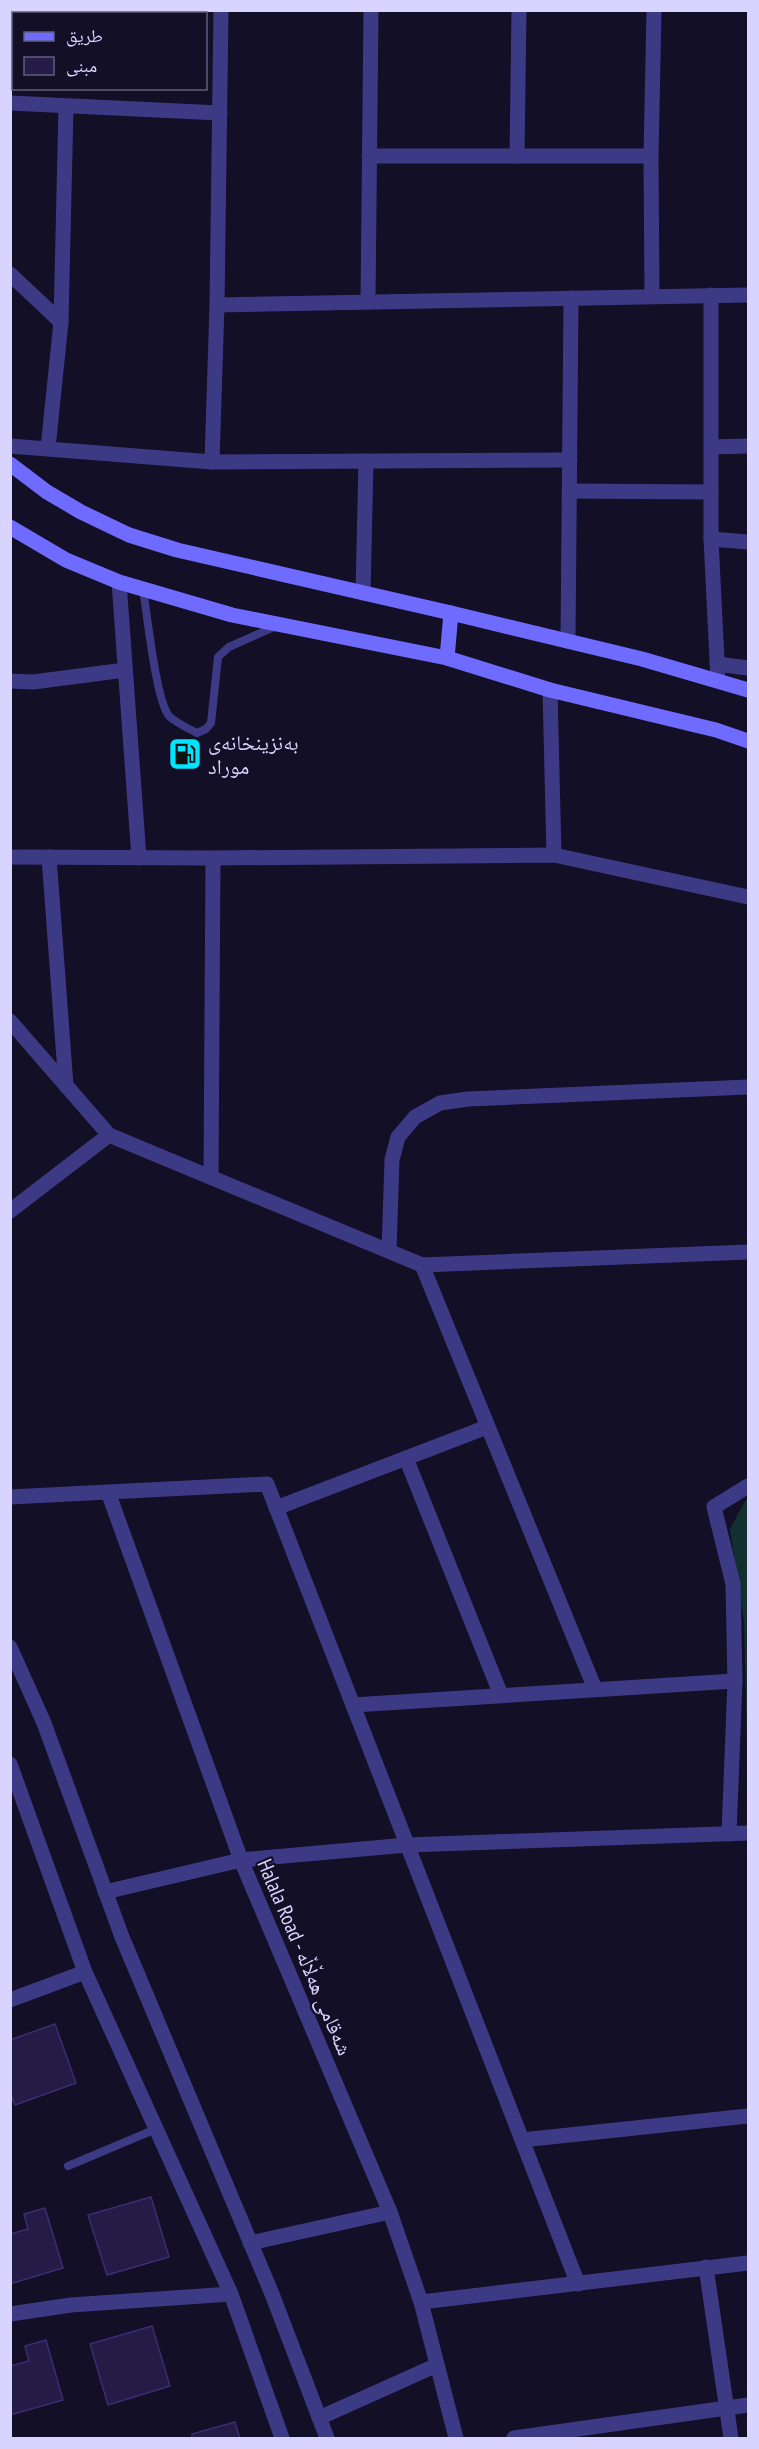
<svg xmlns="http://www.w3.org/2000/svg" width="759" height="2449" viewBox="0 0 759 2449" font-family="'PT Sans Narrow','Noto Naskh Arabic',sans-serif">
<style>
.green{fill:#12302f}
.building{fill:#241b47;stroke:#3b2d73;stroke-width:1.5}
.lines{fill:none;stroke-linecap:round;stroke-linejoin:round}
.lane{stroke:#3d3a85;stroke-width:8}
.street{stroke:#3d3a85;stroke-width:15}
.secondary{stroke:#6f6bff;stroke-width:15}
.labels{text-anchor:middle;dominant-baseline:central;stroke-width:4.5;stroke-linejoin:round;paint-order:stroke}
.poi-label{font-size:21px;fill:#d9d4ff;stroke:#130f26;text-anchor:start}
.street-label{font-size:21px;fill:#d9d4ff;stroke:#130f26}
</style>
<rect width="100%" height="100%" fill="#130f26"/>
<!-- green -->
<path class="green" d="M748,1499V1794L744,1622L730,1529L745,1501Z"/>
<!-- building -->
<g class="building">
<path d="M55,2024L76,2083L15,2105L10,2092V2040Z"/>
<path d="M151,2197L169,2257L107,2275L88,2215Z"/>
<path d="M45,2208L63,2268L10,2284V2234L28,2229L24,2214Z"/>
<path d="M152,2326L170,2386L108,2405L90,2344Z"/>
<path d="M46,2340L63,2400L10,2415V2366L29,2361L25,2346Z"/>
<path d="M235,2422L240,2439H192V2434Z"/>
</g>
<g class="lines">
<!-- lane -->
<g class="lane">
<path d="M143,589C147,613 156,701 169,716C176,723 188,728 197,733L206,729L211,723L218,657L229,647L276,626"/>
<path d="M68,2166L156,2129"/>
</g>
<!-- street -->
<g class="street">
<path d="M10,103L220,113"/>
<path d="M369,156H651"/>
<path d="M517,156L519,10"/>
<path d="M10,274L61,322"/>
<path d="M711,295V539L718,680"/>
<path d="M652,296L651,156L654,10"/>
<path d="M368,302L371,10"/>
<path d="M217,305L748,295"/>
<path d="M10,446L212,462L570,460"/>
<path d="M711,447L748,446"/>
<path d="M48,448L61,322L66,107"/>
<path d="M212,462L217,305L221,10"/>
<path d="M570,491L711,492"/>
<path d="M711,539L748,542"/>
<path d="M119,582L139,858"/>
<path d="M363,593L366,461"/>
<path d="M568,641L571,298"/>
<path d="M717,664L748,668"/>
<path d="M10,681L33,682L125,670"/>
<path d="M550,690L554,855"/>
<path d="M10,857L213,858L554,855L748,897"/>
<path d="M49,857L66,1086"/>
<path d="M10,1021L109,1135L422,1265L748,1252"/>
<path d="M211,1177L213,858"/>
<path d="M10,1211L109,1135"/>
<path d="M389,1251L392,1160L398,1137L415,1117L440,1103L468,1099L748,1087"/>
<path d="M422,1265L595,1689"/>
<path d="M406,1458L501,1695"/>
<path d="M108,1492L241,1860L390,2212L421,2302L456,2438"/>
<path d="M10,1497L267,1484L578,2284"/>
<path d="M276,1508L487,1427"/>
<path d="M10,1647L44,1723L122,1937L272,2294L327,2438"/>
<path d="M353,1705L735,1681"/>
<path d="M10,1764L85,1972L231,2294L282,2438"/>
<path d="M729,1834L735,1681L733,1584L714,1507L748,1486"/>
<path d="M105,1892L241,1860L407,1845L748,1833"/>
<path d="M10,2000L85,1972"/>
<path d="M522,2140L748,2116"/>
<path d="M250,2243L390,2212"/>
<path d="M706,2267L731,2438"/>
<path d="M421,2302L748,2263"/>
<path d="M10,2314L71,2305L231,2294"/>
<path d="M319,2418L437,2365"/>
<path d="M514,2438L748,2405"/>
</g>
<!-- secondary -->
<g class="secondary">
<path d="M10,464L47,492L81,512L129,535L177,550L451,613L642,659L748,690"/>
<path d="M10,527L66,560L119,582L232,615L447,658L550,690L716,730L748,741"/>
<path d="M447,658L451,613"/>
</g>
</g>
<!-- icons -->
<defs>
<symbol id="fuel-square" viewBox="-11 -11 22 22"><rect x="-9" y="-9" width="18" height="18" rx="4" fill="#00e5ff" stroke="#130f26"/><path d="M-5.5-6h7V0h2V4h1.3V-2.5L3-4.5l.8-.8L6-3V5H2.5V1h-1V6h-7ZM-4.2-4.7v3.2H.2V-4.7Z" fill="#111"/></symbol>
</defs>
<g fill-rule="evenodd">
<use href="#fuel-square" x="166" y="735" width="38" height="38"/>
</g>
<g class="labels">
<!-- poi labels -->
<g class="poi-label">
<text x="208" y="742">بەنزینخانەی<tspan x="208" dy="24">موراد</tspan></text>
</g>
<!-- street labels -->
<g class="street-label">
<text transform="translate(305 1957) rotate(67)">Halala Road - شەقامی هەڵاڵە</text>
</g>
</g>
<!-- border -->
<rect width="759" height="2449" fill="none" stroke="#d9d4ff" stroke-width="24"/>
<!-- legend -->
<rect x="12" y="12" width="195" height="78" fill="#130f26" stroke="#625e7d" stroke-width="1.5"/>
<rect x="24" y="32" width="30" height="9" fill="#6f6bff" stroke="#625e7d" stroke-width="1.5"/>
<text x="66" y="42" font-size="18" fill="#d9d4ff">طريق</text>
<rect x="24" y="57" width="30" height="18" fill="#241b47" stroke="#625e7d" stroke-width="1.5"/>
<text x="66" y="72" font-size="18" fill="#d9d4ff">مبنى</text>
</svg>
